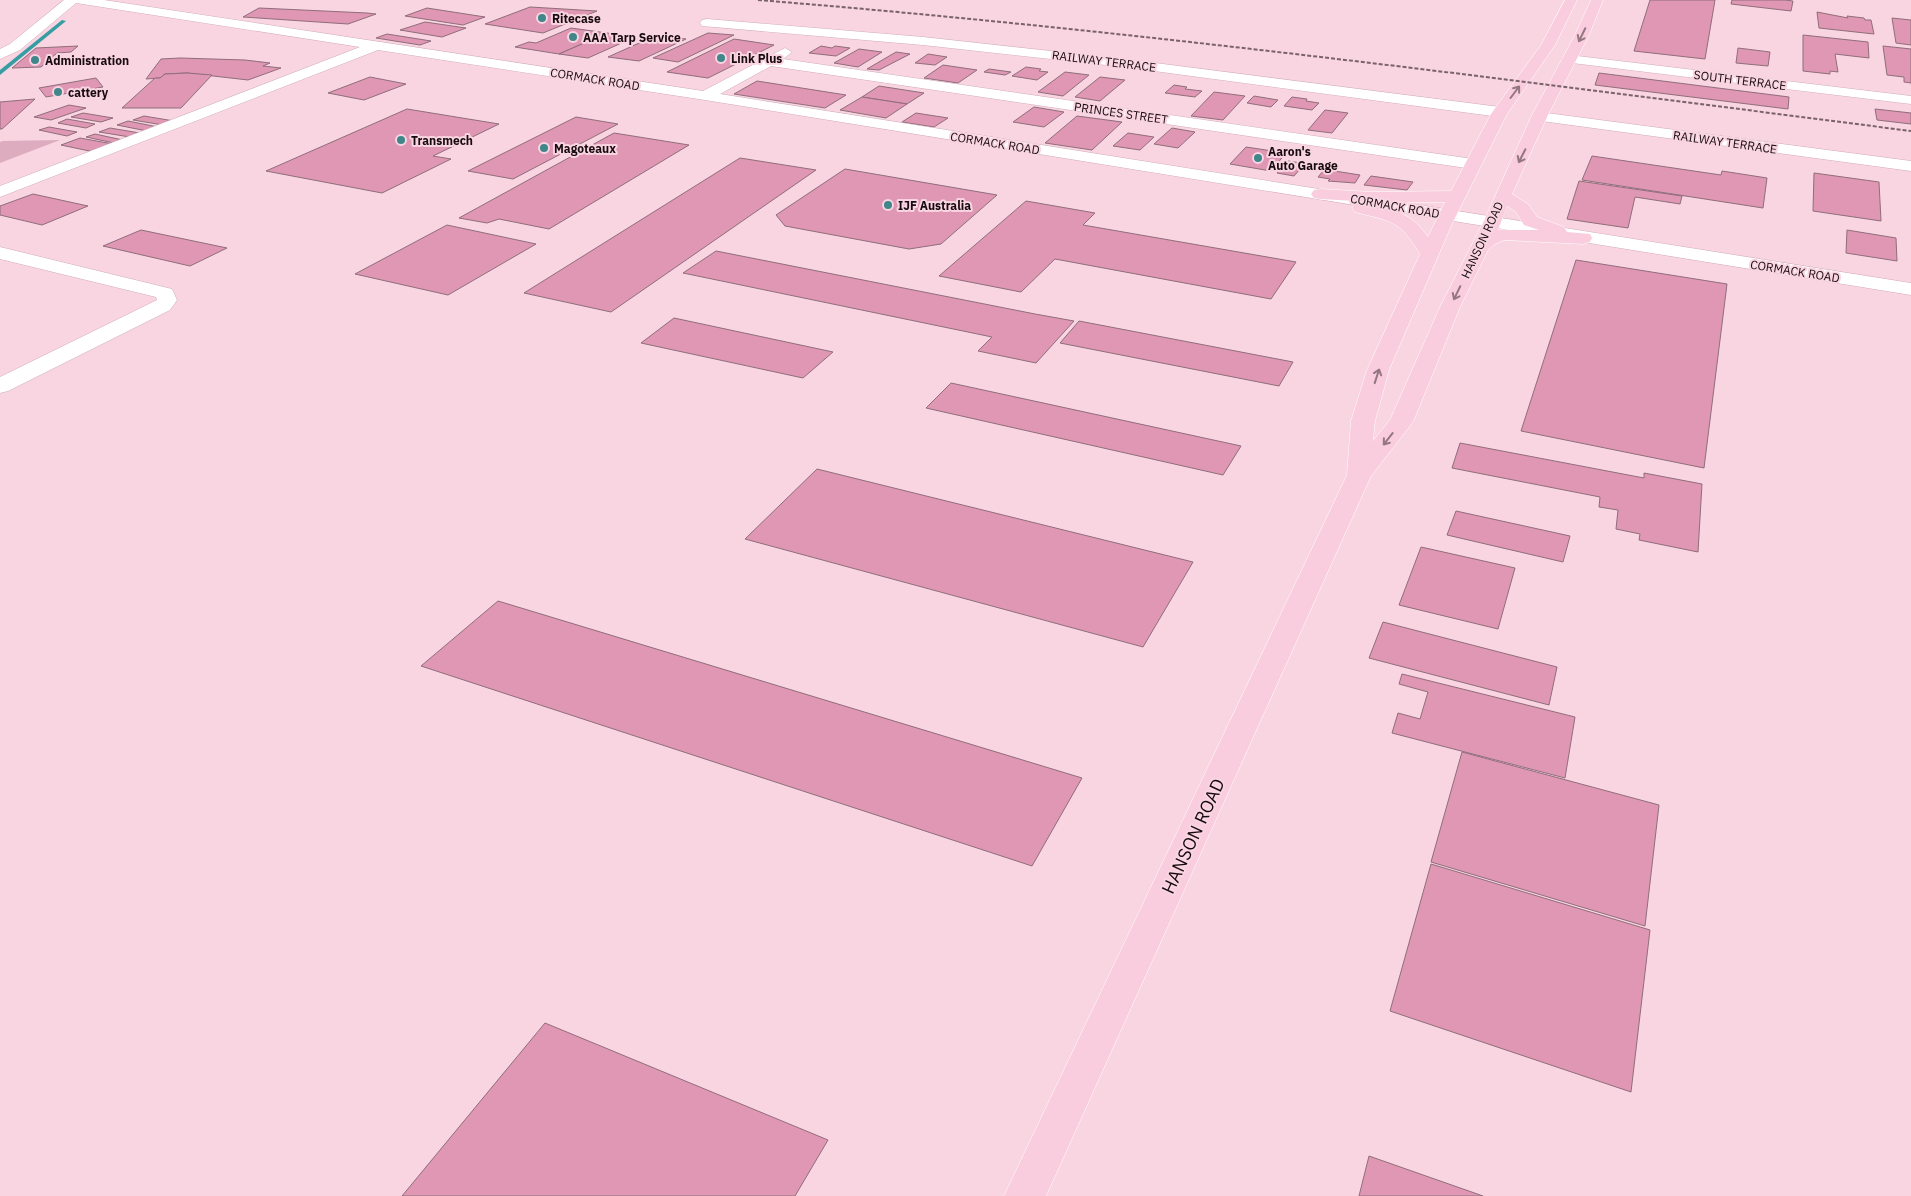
<svg xmlns="http://www.w3.org/2000/svg" width="1911" height="1196" viewBox="0 0 1911 1196" font-family="'IBM Plex Sans',sans-serif">
<style>
.green{fill:#ddadbf}
.lines{fill:none;stroke-linecap:round;stroke-linejoin:round}
.stream{fill:#369ea3;fill-rule:evenodd}
.building{fill:#df97b4;stroke:#8f6e7a}
.minor-casing{stroke:#d0acb9;stroke-width:1}
.major-casing{stroke:#fff;stroke-width:1}
.minor{fill:#fff;fill-rule:evenodd}
.major{fill:#f9cdde;fill-rule:evenodd}
.rail{stroke:#7a626b;stroke-width:2;stroke-dasharray:4 2;stroke-linecap:butt}
.oneway{stroke:#947681}
.poi-dot{fill:#3f878a;stroke:#f9d4e1;stroke-width:2}
.labels{text-anchor:middle;dominant-baseline:central;stroke-width:4;stroke-linejoin:round;paint-order:stroke}
.far-poi-label{font-size:12px;font-weight:bold;fill:#180b10;stroke:#f9d4e1;text-anchor:start}
.far-street-label{font-size:12px;fill:#180b10;stroke:#f9d4e1}
.near-street-label{font-size:18px;fill:#180b10;stroke:#f9d4e1}
</style>
<rect width="100%" height="100%" fill="#f9d4e1"/>
<!-- green -->
<path class="green" d="M60,140L0,163V142L3,141Z"/>
<g class="lines">
<!-- stream -->
<path class="stream" d="M62,20L66,21L0,75V70Z"/>
</g>
<!-- building -->
<g class="building">
<path d="M1650,0H1715L1705,59L1634,51Z"/>
<path d="M1732,0H1785L1793,1L1791,11L1731,4Z"/>
<path d="M530,7L597,11L543,33L485,24Z"/>
<path d="M259,8L367,13L376,14L348,24L243,17Z"/>
<path d="M427,8L485,17L463,25L405,16Z"/>
<path d="M1817,12L1848,18L1847,16L1864,18L1865,20H1871L1874,34L1819,28Z"/>
<path d="M1892,18L1911,20V45L1896,43Z"/>
<path d="M425,22L466,28L442,37L400,30Z"/>
<path d="M571,28L607,33L559,54L515,47L529,42L536,43Z"/>
<path d="M607,33L635,37L588,58L559,54Z"/>
<path d="M708,33L734,35L678,62L653,58Z"/>
<path d="M387,34L431,41L420,45L376,38Z"/>
<path d="M657,35L686,39L639,61L608,57Z"/>
<path d="M1803,35L1868,42L1869,58L1835,54L1838,72L1830,71V74L1803,71Z"/>
<path d="M734,39L774,45L708,78L667,72Z"/>
<path d="M78,46L71,52L57,53L41,67L12,68L36,48Z"/>
<path d="M821,46L832,48L835,46L850,48L836,56L809,53Z"/>
<path d="M1883,46L1911,49V83L1904,82V77L1887,75Z"/>
<path d="M1738,48L1770,52L1768,66L1736,63Z"/>
<path d="M859,49L882,52L858,67L834,63Z"/>
<path d="M896,52L910,54L879,70L867,69Z"/>
<path d="M928,54L947,57L935,65L915,63Z"/>
<path d="M180,58L245,60L270,63L263,66L281,68L248,80L187,73L165,74L160,78L146,79L161,59Z"/>
<path d="M943,65L977,70L958,83L924,78Z"/>
<path d="M1026,67L1041,69L1039,71L1048,72L1037,80L1012,76Z"/>
<path d="M989,69L1011,72L1005,75L984,72Z"/>
<path d="M1065,72L1089,75L1063,96L1038,92Z"/>
<path d="M187,73L212,75L181,108H122L155,78H160L165,74Z"/>
<path d="M1599,73L1789,97L1788,109L1595,85Z"/>
<path d="M370,77L406,84L364,100L328,93Z"/>
<path d="M1100,77L1125,80L1100,101L1075,97Z"/>
<path d="M96,78L103,87L46,97L39,88Z"/>
<path d="M757,81L846,95L825,108L734,94Z"/>
<path d="M1174,85L1187,87L1185,89L1202,91L1195,97L1165,93Z"/>
<path d="M879,86L924,93L907,104L862,97Z"/>
<path d="M1214,92L1245,96L1223,120L1191,116Z"/>
<path d="M1254,96L1278,100L1271,107L1247,103Z"/>
<path d="M862,97L907,104L886,118L840,110Z"/>
<path d="M1292,97L1307,99L1306,101L1319,103L1312,110L1284,106Z"/>
<path d="M35,99L2,129H0V102Z"/>
<path d="M69,105L86,108L51,120L34,117Z"/>
<path d="M1034,107L1064,112L1044,127L1013,122Z"/>
<path d="M407,109L499,124L433,156L451,159L382,193L266,171Z"/>
<path d="M1875,109L1911,113V124L1877,120Z"/>
<path d="M1325,110L1348,113L1332,133L1308,130Z"/>
<path d="M83,113L113,118L101,122L71,117Z"/>
<path d="M916,113L948,118L934,127L902,122Z"/>
<path d="M144,116L174,121L163,125L133,120Z"/>
<path d="M1077,116L1122,122L1092,150L1045,143Z"/>
<path d="M576,117L618,124L513,179L468,171Z"/>
<path d="M67,119L95,124L86,128L58,123Z"/>
<path d="M128,121L158,127L147,131L117,125Z"/>
<path d="M49,127L77,132L67,136L39,130Z"/>
<path d="M110,128L140,133L130,137L99,132Z"/>
<path d="M1172,128L1195,132L1178,148L1154,144Z"/>
<path d="M614,133L689,145L549,229L499,219L487,223L459,218Z"/>
<path d="M1128,133L1154,137L1140,150L1113,146Z"/>
<path d="M95,134L123,140L114,143L86,137Z"/>
<path d="M80,138L113,144L94,152L61,145Z"/>
<path d="M1246,147L1286,153L1271,171L1230,164Z"/>
<path d="M1592,156L1721,175L1722,171L1767,178L1763,208L1582,180Z"/>
<path d="M740,158L816,170L611,312L524,293Z"/>
<path d="M1288,161L1321,166L1317,171L1301,168L1294,176L1277,173Z"/>
<path d="M845,169L997,195L941,244L909,249L785,226L776,215Z"/>
<path d="M1324,170L1341,172L1360,175L1355,183L1328,181L1330,179L1318,177Z"/>
<path d="M1814,173L1879,182L1881,221L1813,211Z"/>
<path d="M1371,176L1413,182L1407,190L1364,185Z"/>
<path d="M1579,181L1682,196L1680,204L1635,197L1628,228L1567,219Z"/>
<path d="M33,194L88,206L42,225L0,215V206Z"/>
<path d="M1026,201L1095,213L1083,225L1296,262L1271,299L1055,259L1021,292L939,276Z"/>
<path d="M447,225L536,244L448,295L355,274Z"/>
<path d="M141,230L227,248L190,266L103,246Z"/>
<path d="M1847,230L1896,238L1897,261L1846,253Z"/>
<path d="M716,251L1035,314L1074,321L1036,363L978,351L992,337L683,273Z"/>
<path d="M1576,260L1727,284L1704,468L1521,431Z"/>
<path d="M674,318L833,352L803,378L641,343Z"/>
<path d="M1079,321L1293,362L1279,386L1060,343Z"/>
<path d="M951,383L1241,446L1223,475L926,408Z"/>
<path d="M1460,443L1644,478V473L1702,484L1698,552L1639,540L1640,534L1616,529L1618,510L1599,507L1600,497L1452,468Z"/>
<path d="M817,469L1193,562L1143,647L745,539Z"/>
<path d="M1456,511L1570,536L1563,562L1447,535Z"/>
<path d="M1421,547L1515,568L1498,629L1399,605Z"/>
<path d="M498,601L1082,778L1032,866L421,666Z"/>
<path d="M1383,622L1557,667L1549,705L1369,658Z"/>
<path d="M1402,674L1575,717L1565,778L1392,733L1398,713L1420,719L1428,692L1399,684Z"/>
<path d="M1462,752L1659,805L1645,926L1431,862Z"/>
<path d="M1431,864L1650,930L1631,1092L1390,1011Z"/>
<path d="M545,1023L828,1140L795,1196H402Z"/>
<path d="M1369,1156L1483,1196H1359Z"/>
</g>
<g class="lines">
<defs>
<g id="minor">
<path d="M64,0H104L703,91L785,48L792,52L783,59L1473,159L1479,160L1481,164L1479,168L1473,169L771,66L720,94L1911,283V295L705,100L378,50L0,197V186L360,47L76,3L20,50L0,59V49L10,44Z"/>
<path d="M707,19L923,37L1124,59L1500,107L1505,109L1508,112L1505,115L1500,117L1124,67L923,45L702,26L700,23L702,20Z"/>
<path d="M1569,55L1911,96V104L1564,62L1562,59Z"/>
<path d="M1539,112L1911,161V171L1534,120L1531,117L1534,114Z"/>
<path d="M0,247L172,289L177,300L170,310L8,391L0,393V377L157,300L156,297L0,259Z"/>
</g>
<path id="major" d="M1565,0H1577L1555,45L1507,114L1451,226L1389,370L1375,421L1373,441L1390,420L1440,307L1483,223L1531,117L1575,35L1591,0H1603L1589,35L1547,117L1512,194L1529,205L1537,217L1564,227L1567,232L1590,234L1592,238L1590,242L1583,244L1504,240L1495,244L1488,250L1460,307L1413,422L1371,476L1046,1196H1004L1347,475L1351,421L1367,370L1420,254C1399,219 1392,222 1355,212L1352,208L1355,204C1362,202 1367,204 1374,206C1398,210 1414,216 1428,237L1445,202H1372L1320,199L1314,198L1311,194L1314,190L1320,189L1372,192L1451,191L1491,114L1541,45ZM1507,206L1516,212L1524,225L1539,230H1498Z"/>
</defs>
<!-- minor casing -->
<use href="#minor" class="minor-casing"/>
<!-- major casing -->
<use href="#major" class="major-casing"/>
<!-- minor -->
<use href="#minor" class="minor"/>
<!-- major -->
<use href="#major" class="major"/>
<!-- rail -->
<path class="rail" d="M758,0C1144,31 1527,82 1911,131"/>
</g>
<!-- one-way arrows -->
<defs><path id="oneway-shaft" d="M-6 0H5M1.5-3L5.5 0L1.5 3" fill="none" stroke-width="1.6" stroke-linecap="round" stroke-linejoin="round" transform="scale(1.25)"/></defs>
<g class="oneway">
<use href="#oneway-shaft" transform="translate(1582 35) rotate(116)"/>
<use href="#oneway-shaft" transform="translate(1515 92) rotate(-53)"/>
<use href="#oneway-shaft" transform="translate(1522 156) rotate(117)"/>
<use href="#oneway-shaft" transform="translate(1457 293) rotate(116)"/>
<use href="#oneway-shaft" transform="translate(1377 376) rotate(-72)"/>
<use href="#oneway-shaft" transform="translate(1388 439) rotate(128)"/>
</g>
<!-- markers -->
<g class="poi-dot">
<circle cx="542" cy="18" r="5"/>
<circle cx="573" cy="37" r="5"/>
<circle cx="721" cy="58" r="5"/>
<circle cx="35" cy="60" r="5"/>
<circle cx="58" cy="92" r="5"/>
<circle cx="401" cy="140" r="5"/>
<circle cx="544" cy="148" r="5"/>
<circle cx="1258" cy="158" r="5"/>
<circle cx="888" cy="205" r="5"/>
</g>
<g class="labels">
<!-- far-poi labels -->
<g class="far-poi-label">
<text x="552" y="18">Ritecase</text>
<text x="583" y="37">AAA Tarp Service</text>
<text x="731" y="58">Link Plus</text>
<text x="45" y="60">Administration</text>
<text x="68" y="92">cattery</text>
<text x="411" y="140">Transmech</text>
<text x="554" y="148">Magoteaux</text>
<text x="1268" y="151">Aaron's<tspan x="1268" dy="14">Auto Garage</tspan></text>
<text x="898" y="205">IJF Australia</text>
</g>
<!-- far-street labels -->
<g class="far-street-label">
<text transform="translate(1104 61) rotate(7)">RAILWAY TERRACE</text>
<text transform="translate(595 79) rotate(9)">CORMACK ROAD</text>
<text transform="translate(1740 80) rotate(7)">SOUTH TERRACE</text>
<text transform="translate(1121 113) rotate(8)">PRINCES STREET</text>
<text transform="translate(1725 142) rotate(8)">RAILWAY TERRACE</text>
<text transform="translate(995 143) rotate(9)">CORMACK ROAD</text>
<text transform="translate(1395 206) rotate(10)">CORMACK ROAD</text>
<text transform="translate(1482 240) rotate(-65)">HANSON ROAD</text>
<text transform="translate(1795 271) rotate(9)">CORMACK ROAD</text>
</g>
<!-- near-street labels -->
<g class="near-street-label">
<text transform="translate(1193 836) rotate(-65)">HANSON ROAD</text>
</g>
</g>
</svg>
